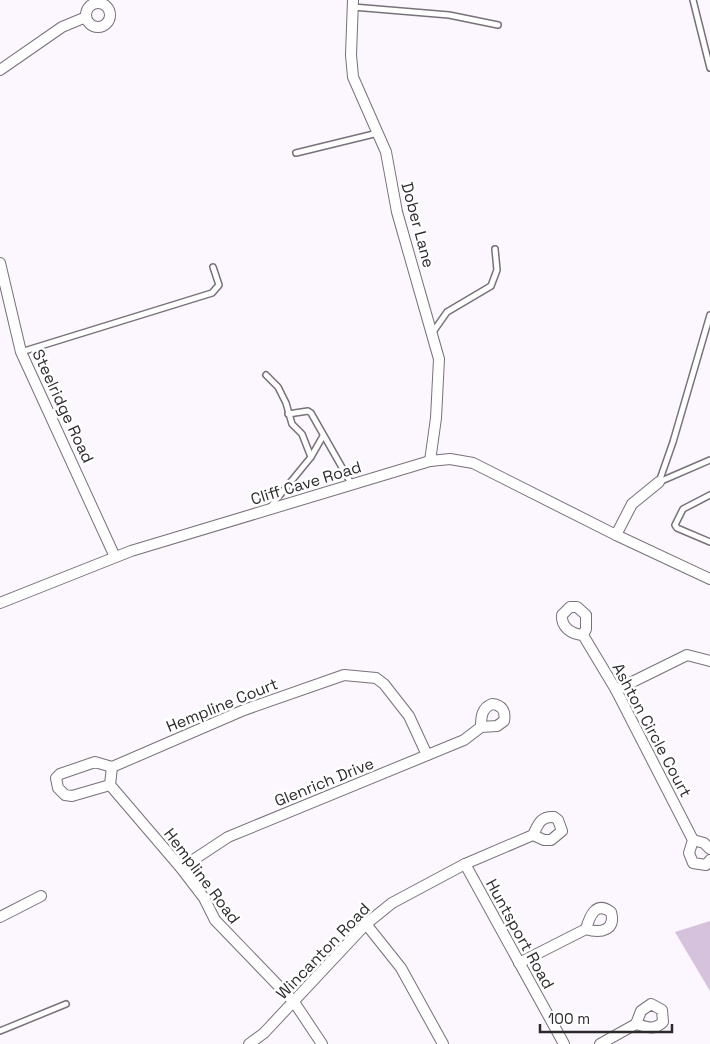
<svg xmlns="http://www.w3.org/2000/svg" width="710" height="1044" viewBox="0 0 710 1044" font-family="'Space Grotesk',sans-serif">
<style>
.green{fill:#d7c2de}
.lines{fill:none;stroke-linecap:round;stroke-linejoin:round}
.service-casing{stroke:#78707a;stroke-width:8}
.minor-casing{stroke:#78707a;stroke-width:12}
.service{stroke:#fff;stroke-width:5}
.minor{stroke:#fff;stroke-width:10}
.labels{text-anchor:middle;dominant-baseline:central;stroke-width:5;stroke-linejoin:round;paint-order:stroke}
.street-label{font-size:16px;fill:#2d2a2e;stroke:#fff}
</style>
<rect width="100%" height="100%" fill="#fcf6fe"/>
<!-- green -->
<path class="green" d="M710,921V991L675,932Z"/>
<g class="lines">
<defs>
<g id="service">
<path d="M693,0L710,68"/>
<path d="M353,7L449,15L498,25"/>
<path d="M296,153L378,133"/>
<path d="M433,332L447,312L491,286L497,270L495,249"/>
<path d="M21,352L212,293L219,285L213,267"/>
<path d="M266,375L278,387L286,403L292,424L302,434L311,457L271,506"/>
<path d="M288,414L308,411L311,413L352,485"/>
<path d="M311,457L323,436"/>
<path d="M659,482L673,442L710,315"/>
<path d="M659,482L710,460"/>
<path d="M710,495L683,509L675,525L677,528L710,542"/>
<path d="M0,1031L66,1004"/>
</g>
<g id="minor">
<path d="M353,0L351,55L353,77L386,152L397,212L439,359L436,418L430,461"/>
<circle cx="98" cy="15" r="12"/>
<path d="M0,70L62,27L86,17"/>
<path d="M0,263L21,352L115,557"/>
<path d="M616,535L710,579"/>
<path d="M0,603L131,551L430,461L450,459L473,463L616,535L632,504L659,482"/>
<path d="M570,607H577L586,615V629L583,635C571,634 561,627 562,615Z"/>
<path d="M583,635L616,690L693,840L689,853L693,863L706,865L710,860"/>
<path d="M616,690L687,655L710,661"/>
<path d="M112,767L110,785L181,868L204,898L215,920L294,1002L322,1044"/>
<path d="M110,785L72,796L65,795L58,788L56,778L60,774L95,762L112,767L244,710L344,675L376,678L384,684L409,716L427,755"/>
<path d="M693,840L704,843L710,849"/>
<path d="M465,864L564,1044"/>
<path d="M181,868L228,837L464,740L481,727L497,726L504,721C506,711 502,705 492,704C482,708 481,716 481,727"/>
<path d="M0,917L41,896"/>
<path d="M366,924L401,968L443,1044"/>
<path d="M519,963L586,929C590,915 596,901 611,912C616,930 601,934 586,929"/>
<path d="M249,1044L264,1033L366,924L392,903L465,864L533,835C538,825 540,816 554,817L558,820L562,831L551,840H544L533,835"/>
<path d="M600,1044L636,1024L641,1011L651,1004L662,1010L663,1022C654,1031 647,1027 636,1024"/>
</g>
</defs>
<!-- service casing -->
<use href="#service" class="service-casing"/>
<!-- minor casing -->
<use href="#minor" class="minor-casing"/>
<!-- service -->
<use href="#service" class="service"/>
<!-- minor -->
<use href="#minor" class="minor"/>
</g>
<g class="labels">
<!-- street labels -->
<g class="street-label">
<text transform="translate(418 225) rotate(75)">Dober Lane</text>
<text transform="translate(63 406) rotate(65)">Steelridge Road</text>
<text transform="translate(306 483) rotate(-17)">Cliff Cave Road</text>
<text transform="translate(222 705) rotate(-22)">Hempline Court</text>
<text transform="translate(652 730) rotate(62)">Ashton Circle Court</text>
<text transform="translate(324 782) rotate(-22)">Glenrich Drive</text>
<text transform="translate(202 876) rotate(53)">Hempline Road</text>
<text transform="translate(520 934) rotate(61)">Huntsport Road</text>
<text transform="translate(323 951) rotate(-46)">Wincanton Road</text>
</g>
</g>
<!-- scale -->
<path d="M540 1024v8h132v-8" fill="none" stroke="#2d2a2e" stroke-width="2.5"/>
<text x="548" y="1024" font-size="15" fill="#2d2a2e" stroke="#ffffff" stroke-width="4" paint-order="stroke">100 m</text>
</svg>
